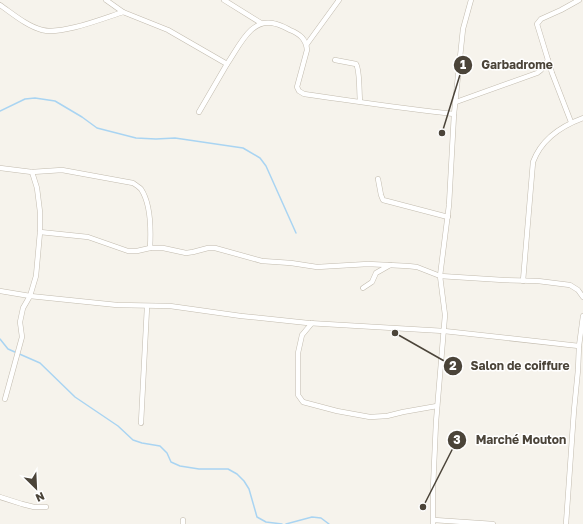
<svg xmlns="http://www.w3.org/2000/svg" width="583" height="524" viewBox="0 0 583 524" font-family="'Golos Text',sans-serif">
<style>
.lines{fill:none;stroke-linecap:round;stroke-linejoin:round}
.stream{stroke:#a9d4f2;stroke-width:1.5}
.street-casing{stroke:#c2bbae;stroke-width:5.5}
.street{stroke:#fff;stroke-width:4.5}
.leader{fill:none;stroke:#4b4439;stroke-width:1.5}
.callout-dot{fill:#4b4439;stroke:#fff;stroke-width:1.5}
.mark-label{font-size:12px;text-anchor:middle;font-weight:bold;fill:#fff}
.callout-label{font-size:12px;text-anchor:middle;font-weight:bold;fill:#4b4439;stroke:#fff;stroke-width:3;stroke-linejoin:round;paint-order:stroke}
</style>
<rect width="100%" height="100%" fill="#f6f3ec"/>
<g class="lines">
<!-- stream -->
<g class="stream">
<path d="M0,111L25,99L35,98L55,101L82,117L97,128L136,138L156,139L175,138L243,148L260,158L266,166L296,233"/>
<path d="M0,339L8,349L40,363L75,397L118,426L133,440L142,443L160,446L167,453L171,462L180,466L199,469H228L237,474L244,481L249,489L257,517L266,522L282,524"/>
<path d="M286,524L312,517L321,518L329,524"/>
</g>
<defs>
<g id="street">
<path d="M106,0L123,12L168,30L227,64L199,112"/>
<path d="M224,0L261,23"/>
<path d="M0,5C13,14 27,26 42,30C62,35 104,18 123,12"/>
<path d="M307,44L339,0"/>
<path d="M335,60L356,64C360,70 359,92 360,101"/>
<path d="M227,64C239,47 251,16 276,24C281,25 286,28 290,30C300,34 306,39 307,50L297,87L299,91L304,94C354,101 404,109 454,114"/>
<path d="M456,102L537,73L541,70L548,60"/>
<path d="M571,122L552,73L537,24L541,19L561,10L579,0"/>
<path d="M0,168L32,172L62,170L133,183C136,185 139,187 141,189C151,204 151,231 150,248"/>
<path d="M378,179L381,195L383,200L448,217"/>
<path d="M40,232L88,237L128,251H137L150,248H163L186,253L193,252L208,248H215L262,261L291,263L317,267L368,264L408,266L417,267L440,276L503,280L538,281L570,285L578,290L583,297"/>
<path d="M523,281L533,162C541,140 561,126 583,118"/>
<path d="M363,288L372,282L376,273L390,265"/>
<path d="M0,291L30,296L117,305L170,306L241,316L308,323L444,331L579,346"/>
<path d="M312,323L302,335L298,353V395L303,402L337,411L370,417L387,416L403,412L437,406"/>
<path d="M5,399L22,337L20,322L23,308L30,296L36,276L40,232V212L37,188L32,172"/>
<path d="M141,423L147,307"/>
<path d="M0,497L22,504L34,507H46"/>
<path d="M434,520L493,524"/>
<path d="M183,524V520"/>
<path d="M433,524V488L436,422L445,315L440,276L449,205L454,114L463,29L471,0"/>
<path d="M566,524L574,410L578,370L579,346L583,316"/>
</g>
</defs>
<!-- street casing -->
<use href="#street" class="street-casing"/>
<!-- street -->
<use href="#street" class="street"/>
</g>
<!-- callouts -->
<path class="leader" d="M442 133L463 65M395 333L453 366M423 507L457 440"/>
<g class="callout-dot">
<circle cx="442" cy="133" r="4"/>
<circle cx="395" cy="333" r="4"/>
<circle cx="423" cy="507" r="4"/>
<circle cx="463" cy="65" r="10"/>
<circle cx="453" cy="366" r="10"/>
<circle cx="457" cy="440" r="10"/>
</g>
<g class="mark-label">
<text x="463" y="69">1</text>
<text x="453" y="370">2</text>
<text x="457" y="444">3</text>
</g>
<g class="callout-label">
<text x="517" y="69">Garbadrome</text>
<text x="520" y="370">Salon de coiffure</text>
<text x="521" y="444">Marché Mouton</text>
</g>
<!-- north arrow -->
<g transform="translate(36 488) rotate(156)" stroke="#ffffff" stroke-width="3" paint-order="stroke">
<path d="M0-3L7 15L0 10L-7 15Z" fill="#4b4439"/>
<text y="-6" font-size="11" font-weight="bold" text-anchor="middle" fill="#4b4439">N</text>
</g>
</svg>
